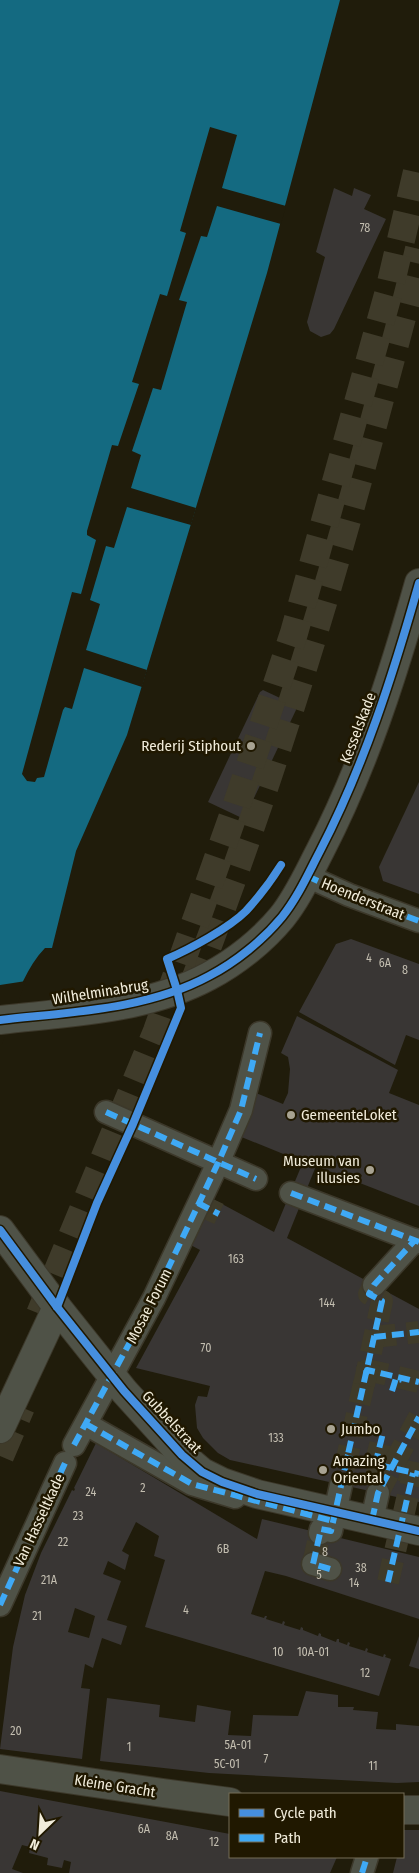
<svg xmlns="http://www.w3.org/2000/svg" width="419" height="1873" viewBox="0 0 419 1873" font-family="'Fira Sans Condensed',sans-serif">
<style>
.water{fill:#146a81}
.pier{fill:#201c0b}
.building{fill:#393634;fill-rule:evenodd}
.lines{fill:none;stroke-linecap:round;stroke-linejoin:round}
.pedestrian-tunnel{stroke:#3f3b2a;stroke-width:22;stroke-dasharray:22 11;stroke-linecap:butt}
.secondary-tunnel{stroke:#3f3b2a;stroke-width:28;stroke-dasharray:28 14;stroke-linecap:butt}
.pedestrian-casing{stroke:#3c382a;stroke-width:25}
.minor-casing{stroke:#3c382a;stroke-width:30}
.pedestrian{stroke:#4f5247;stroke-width:22}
.minor{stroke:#4f5247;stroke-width:28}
.quiet{stroke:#3fa9f5;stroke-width:6;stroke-dasharray:12 6;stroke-linecap:butt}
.cycleway-casing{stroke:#201800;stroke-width:11}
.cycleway{stroke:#468fdf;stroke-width:8}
.poi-dot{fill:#a8a392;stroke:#201800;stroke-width:2}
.labels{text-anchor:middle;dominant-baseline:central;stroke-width:5;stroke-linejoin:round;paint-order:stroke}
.number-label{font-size:12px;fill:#c3beb0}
.street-label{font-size:15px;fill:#f1ecda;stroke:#201800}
.poi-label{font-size:15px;fill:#f1ecda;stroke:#201800;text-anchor:start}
</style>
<rect width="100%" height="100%" fill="#201c0b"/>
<!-- water -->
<path class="water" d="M0,0H340L267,273L127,735L76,851L52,948H45C21,973 12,1011 0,1043Z"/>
<!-- pier -->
<g class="pier">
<path d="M210,127L237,135L222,188L286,206L281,224L217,206L207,237L201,236L179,300L187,302L161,390L153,388L132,451L141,455L131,488L196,508L191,525L127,507L114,548L106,546L90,600L100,604L86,650L147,670L142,687L84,668L72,709L65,707L63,710L44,777L37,778L35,782L27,781L22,774L72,592L81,594L96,540L87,535V531L112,445L118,446L139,384L132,382L160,294L167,296L186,233L180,231Z"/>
<path d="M26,981L2,1044L0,1046V985Z"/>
</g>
<!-- building -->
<g class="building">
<path d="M334,188L352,196L354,188L371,195L364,209L386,219L334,329L330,334L321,337L310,331L307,322L325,257L316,252Z"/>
<path d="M263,690L295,705L296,710L244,819L208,802L260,692Z"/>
<path d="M419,782V894L383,881L379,867Z"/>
<path d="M351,939L419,964V1040L406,1035L395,1065L299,1012L336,944Z"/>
<path d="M297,1016L398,1070L389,1093L419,1105V1206L316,1166L287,1238L419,1309V1502L230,1460L218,1453L203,1438L197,1428L195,1405L198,1396L207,1397L210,1386L136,1368L200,1250L185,1242L209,1197L274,1232L303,1162L239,1136L256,1093L283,1104L288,1093L290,1069L288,1057L281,1053Z"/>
<path d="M96,1443L257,1539L262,1519L419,1557V1619L286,1576L265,1571L251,1614L264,1618L265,1616H267L266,1619L282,1624L283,1621L285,1622L284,1625L300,1630L301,1627L303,1628V1630L318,1636L319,1633L321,1634V1636L336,1642L337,1639H339V1642L347,1645L348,1642L350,1643L349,1646L365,1651L366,1648L368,1649L367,1652L383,1657L384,1654L386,1655L385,1657L391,1659L379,1696L145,1627L165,1560L154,1556L159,1536L136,1522L122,1551L129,1555L125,1570L108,1561L103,1574L121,1581L107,1620L127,1626L121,1645L102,1638L93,1668L85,1664L81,1688L90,1689L82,1759L0,1749L13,1647L25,1595L41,1553L72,1490L74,1491L75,1489L74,1488ZM75,1608L95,1616L89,1638L68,1632Z"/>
<path d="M419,1636V1669L409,1666Z"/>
<path d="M306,1691L338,1695V1707H354L353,1710L378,1712L376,1729L396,1730V1724L419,1726V1782L397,1783L209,1773L100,1761L107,1698L160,1705L159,1717L195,1722L197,1705L231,1711L228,1735L251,1736L253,1715L298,1716Z"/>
<path d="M0,1791L230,1834V1857H337L330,1873H69L71,1862L64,1860L62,1868L47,1865L48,1858L29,1853L30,1847L22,1845L12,1869L23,1873H0Z"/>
<path d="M403,1830H419V1873H393L397,1857H403Z"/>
</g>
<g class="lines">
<!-- pedestrian-tunnel -->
<g class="pedestrian-tunnel">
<path d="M204,1207L219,1214"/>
<path d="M374,1337L419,1332"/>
<path d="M419,1382L367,1370L347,1458L419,1474"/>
<path d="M364,1385L382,1301L369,1294L374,1285"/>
<path d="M375,1465L383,1433"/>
<path d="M378,1493L419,1417"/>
<path d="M313,1564L320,1533"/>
<path d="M388,1582L413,1473"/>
</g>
<!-- secondary-tunnel -->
<g class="secondary-tunnel">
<path d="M193,985C263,803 322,617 372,429C388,369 405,309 419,249"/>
<path d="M40,1314L157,1031L235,810L294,633L389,291L419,163"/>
<path d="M0,1456L21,1407"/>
</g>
<defs>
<g id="pedestrian">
<path d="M307,876L349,895L419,921"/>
<path d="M106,1112L256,1179"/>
<path d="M291,1193L419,1242"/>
<path d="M374,1285L415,1240"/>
<path d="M86,1424L192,1484L235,1497"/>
<path d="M74,1445L154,1298L218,1163L241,1110L260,1033"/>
<path d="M372,1520L378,1493"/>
<path d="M320,1533L321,1529L331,1531L341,1485"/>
<path d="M313,1564L330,1569"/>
<path d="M0,1605L65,1463"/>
<path d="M362,1873L367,1857"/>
</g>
<g id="minor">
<path d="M0,1020C70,1012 146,1010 209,976C236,962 263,940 282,917C298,897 308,874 320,851C364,766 393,675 419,583"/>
<path d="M0,1230L57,1307L124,1391L182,1455L202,1472L222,1482L257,1494L419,1531"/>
<path d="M0,1429L57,1307"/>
<path d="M0,1769L163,1793L230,1802"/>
<path d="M403,1810H419"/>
</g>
</defs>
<!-- pedestrian casing -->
<use href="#pedestrian" class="pedestrian-casing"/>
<!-- minor casing -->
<use href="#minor" class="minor-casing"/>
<!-- pedestrian -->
<use href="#pedestrian" class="pedestrian"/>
<!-- minor -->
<use href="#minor" class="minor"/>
<!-- quiet -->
<g class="quiet">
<path d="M307,876L349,895L419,921"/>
<path d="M106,1112L256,1179"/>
<path d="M291,1193L419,1242"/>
<path d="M198,1203L219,1214"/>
<path d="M374,1337L419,1332"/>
<path d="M366,1374L367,1370L419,1382"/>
<path d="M392,1391L396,1378L402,1380"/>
<path d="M86,1424L192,1484L333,1521"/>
<path d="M74,1445L154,1298L218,1163L241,1110L260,1033"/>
<path d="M348,1455L347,1458L419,1474"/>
<path d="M375,1465L383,1433"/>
<path d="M372,1520L378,1493L419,1417"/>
<path d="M330,1569L313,1564L321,1529L331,1531L382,1301L369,1294L374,1285L415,1240"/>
<path d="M388,1582L413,1473"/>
<path d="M0,1605L65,1463"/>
<path d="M362,1873L367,1857"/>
</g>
<defs>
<g id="cycleway">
<path d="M0,1020C70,1012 146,1010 209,976C236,962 263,940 282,917C298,897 308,874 320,851C364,766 393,675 419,583"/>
<path d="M0,1230L57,1307L124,1391L182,1455L202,1472L222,1482L257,1494L419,1531"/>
<path d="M57,1307L97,1203L133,1124L181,1008L177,990L167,959C190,949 229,928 246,911C259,897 271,881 281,865"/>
</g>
</defs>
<!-- cycleway casing -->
<use href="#cycleway" class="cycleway-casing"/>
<!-- cycleway -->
<use href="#cycleway" class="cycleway"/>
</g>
<!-- markers -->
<g class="poi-dot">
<circle cx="251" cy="746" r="5"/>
<circle cx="291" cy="1115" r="5"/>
<circle cx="370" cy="1170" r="5"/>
<circle cx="331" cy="1429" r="5"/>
<circle cx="323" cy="1470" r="5"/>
</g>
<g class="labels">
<!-- number labels -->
<g class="number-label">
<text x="365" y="228">78</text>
<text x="369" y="958">4</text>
<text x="385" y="963">6A</text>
<text x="405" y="970">8</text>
<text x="236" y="1259">163</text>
<text x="327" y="1303">144</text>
<text x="206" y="1348">70</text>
<text x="276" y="1438">133</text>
<text x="143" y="1488">2</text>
<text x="91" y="1492">24</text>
<text x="78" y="1516">23</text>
<text x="63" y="1542">22</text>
<text x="223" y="1549">6B</text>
<text x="325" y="1552">8</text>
<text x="361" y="1568">38</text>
<text x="319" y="1575">5</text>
<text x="49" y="1580">21A</text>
<text x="354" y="1583">14</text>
<text x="186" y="1610">4</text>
<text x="37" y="1616">21</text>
<text x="278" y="1652">10</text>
<text x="313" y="1652">10A-01</text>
<text x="365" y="1673">12</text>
<text x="16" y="1731">20</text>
<text x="238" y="1745">5A-01</text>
<text x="129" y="1747">1</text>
<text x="266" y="1759">7</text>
<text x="227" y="1764">5C-01</text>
<text x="373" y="1766">11</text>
<text x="144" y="1829">6A</text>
<text x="172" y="1836">8A</text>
<text x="214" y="1842">12</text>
</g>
<!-- street labels -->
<g class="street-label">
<text transform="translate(358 728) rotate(-69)">Kesselskade</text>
<text transform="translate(363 899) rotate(22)">Hoenderstraat</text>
<text transform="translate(100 992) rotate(-9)">Wilhelminabrug</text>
<text transform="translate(149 1306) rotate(-63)">Mosae Forum</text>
<text transform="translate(172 1422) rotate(47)">Gubbelstraat</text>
<text transform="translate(39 1520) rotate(-65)">Van Hasseltkade</text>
<text transform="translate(115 1786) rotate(9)">Kleine Gracht</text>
</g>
<!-- poi labels -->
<g class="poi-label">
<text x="241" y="746" text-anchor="end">Rederij Stiphout</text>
<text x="301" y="1115">GemeenteLoket</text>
<text x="360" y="1161" text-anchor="end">Museum van<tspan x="360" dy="17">illusies</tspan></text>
<text x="341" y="1429">Jumbo</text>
<text x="333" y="1461">Amazing<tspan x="333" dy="17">Oriental</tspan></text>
</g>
</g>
<!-- legend -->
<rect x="229" y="1793" width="175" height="65" fill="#201800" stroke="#746d57"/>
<rect x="239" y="1809" width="25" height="8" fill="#468fdf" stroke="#746d57"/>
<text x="274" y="1818" font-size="15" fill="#f1ecda">Cycle path</text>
<rect x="239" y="1834" width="25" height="8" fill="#3fa9f5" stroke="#746d57"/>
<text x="274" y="1843" font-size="15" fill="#f1ecda">Path</text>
<!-- north arrow -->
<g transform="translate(40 1833) rotate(205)" stroke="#201800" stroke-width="4" paint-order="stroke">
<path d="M0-4L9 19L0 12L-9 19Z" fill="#f1ecda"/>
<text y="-8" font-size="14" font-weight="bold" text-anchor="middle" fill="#f1ecda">N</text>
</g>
</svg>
